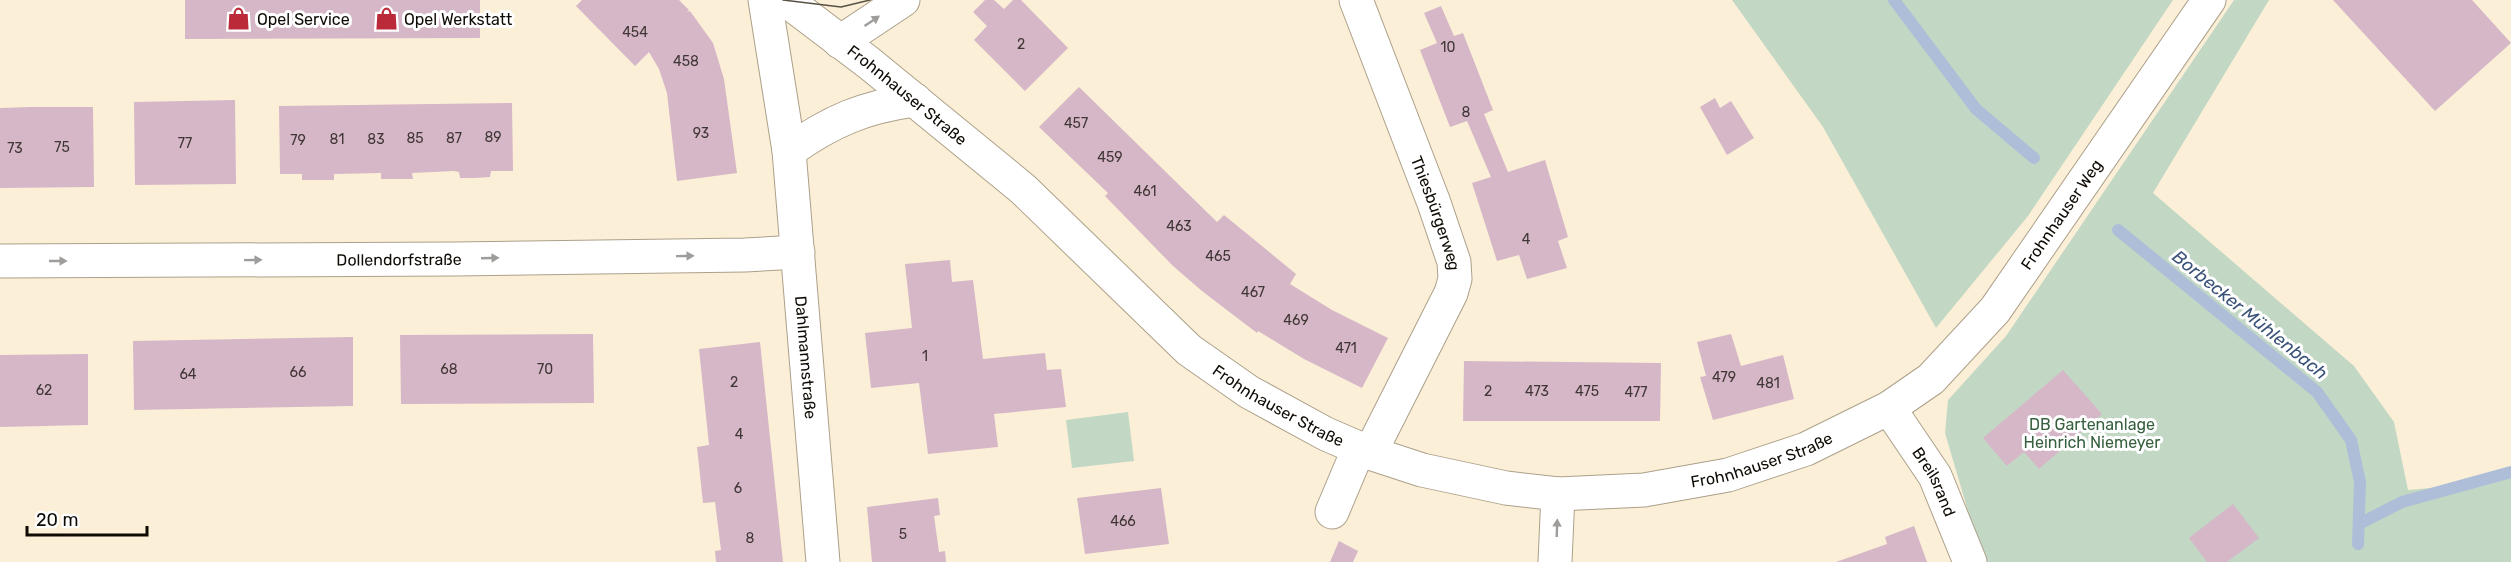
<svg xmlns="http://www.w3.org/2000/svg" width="2511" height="562" viewBox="0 0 2511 562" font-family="Rubik,sans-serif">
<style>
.green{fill:#c2d8c5}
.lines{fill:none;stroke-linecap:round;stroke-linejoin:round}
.stream{stroke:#aebed8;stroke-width:12}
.building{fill:#d5b7c7}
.minor-casing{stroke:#aca08a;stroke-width:35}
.major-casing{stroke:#aca08a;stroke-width:35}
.minor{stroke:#fff;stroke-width:33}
.major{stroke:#fff;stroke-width:33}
.tram{stroke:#585245;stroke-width:1.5}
.oneway{fill:#9f9d9b}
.labels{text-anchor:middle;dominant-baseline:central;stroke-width:6;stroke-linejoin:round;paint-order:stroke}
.number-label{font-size:14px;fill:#403635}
.poi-label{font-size:16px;fill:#0f0b04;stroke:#fff;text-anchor:start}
.street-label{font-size:16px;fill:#0f0b04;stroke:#fff}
.park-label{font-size:16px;fill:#365f3d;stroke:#fff}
.water-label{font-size:18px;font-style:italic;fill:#3b5279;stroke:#fff}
</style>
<rect width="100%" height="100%" fill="#fcefd7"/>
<!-- green -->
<g class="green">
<path d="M1732,0H2173L2028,216L1936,328L1823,127Z"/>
<path d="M2234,0H2269L2153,193L2354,366L2394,422L2408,490L2475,484L2511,474V562H1983L1945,433L1948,400L2006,336Z"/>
<path d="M1128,412L1134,461L1072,468L1066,420Z"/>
</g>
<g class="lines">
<!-- stream -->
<g class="stream">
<path d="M1894,0L1976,109L2034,158"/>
<path d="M2118,230L2317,392L2351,440L2360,482L2358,544"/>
<path d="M2359,524L2402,502L2511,472"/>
</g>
</g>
<!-- building -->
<g class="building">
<path d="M185,0H480V38L185,39Z"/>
<path d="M582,0H679L689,10L687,12L690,11L713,43L724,79L737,173L677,181L667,93L659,69L649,52L635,66L576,6Z"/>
<path d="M985,0H994L1004,9L1013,0H1021L1068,48L1025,91L974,40L987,26L973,12Z"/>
<path d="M2333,0H2472L2511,43L2435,111Z"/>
<path d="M1441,6L1454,36L1463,33L1493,110L1484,114L1508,172L1545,160L1568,237L1558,241L1567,268L1527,279L1519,255L1497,261L1472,183L1491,177L1467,121L1450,127L1420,50L1437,43L1424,13Z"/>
<path d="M1079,87L1217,222L1224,215L1296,274L1290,284L1332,310L1388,338L1362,388L1304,359L1258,331L1257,333L1202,291L1173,266L1105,196L1108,193L1039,127Z"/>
<path d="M1715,98L1720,108L1731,101L1754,138L1727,155L1700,107Z"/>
<path d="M235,100L236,184L135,185L134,102Z"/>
<path d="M512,103L513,171H491L490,177L474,178H460L459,172L454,171L412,173L413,179H381V173L334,174V180H302V174H280L279,106Z"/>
<path d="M31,107H93L94,187L0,188V108Z"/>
<path d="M950,260L952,282L973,280L983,359L1045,353L1047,370L1061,369L1066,407L994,414L998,447L928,454L919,383L871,388L865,333L912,328L905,264Z"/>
<path d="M593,334L594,403L401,404L400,335Z"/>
<path d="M1731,334L1741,366L1783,355L1794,399L1713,420L1700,377L1706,376L1697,342Z"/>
<path d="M353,337V406L134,410L133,341Z"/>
<path d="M760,342L783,562H716L715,551L721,550L715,502L703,503L697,447L709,445L699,349Z"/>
<path d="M88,354V425L0,427V355Z"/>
<path d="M1464,361L1661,363L1660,421H1463Z"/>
<path d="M2063,370L2102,414L2039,469L2024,452L2007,466L1983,438Z"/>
<path d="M1161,488L1169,544L1085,554L1077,498Z"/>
<path d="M938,498L940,515L934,516L939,552L945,551L946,562H872L867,507Z"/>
<path d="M2233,504L2259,538L2227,562H2207L2189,538Z"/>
<path d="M1914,526L1927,562H1836L1887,544L1885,537Z"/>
<path d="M1339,541L1358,551L1353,562H1330Z"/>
</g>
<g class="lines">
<defs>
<g id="minor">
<path id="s1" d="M765,0L789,151L823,562"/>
<path id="s2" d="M1356,0L1434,203L1454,262L1455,279L1451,293L1370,453"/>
<path d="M840,42L903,0"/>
<path d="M789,151C831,121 864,107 915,100"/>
<path id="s3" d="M0,261L455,259L745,255L798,252"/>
<path id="s4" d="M1889,408L1935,476L1970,562"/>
<path d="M1332,512L1359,448"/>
<path d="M1555,562L1558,494"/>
</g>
<g id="major">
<path id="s5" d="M786,0L869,63L1023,189L1189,350L1249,392L1326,434L1370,453L1422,470L1506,488L1558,494L1644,490L1728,475L1806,449L1889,408L1931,379L1995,310L2209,0"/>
</g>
</defs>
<!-- minor casing -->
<use href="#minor" class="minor-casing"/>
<!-- major casing -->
<use href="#major" class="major-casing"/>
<!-- minor -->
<use href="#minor" class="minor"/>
<!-- major -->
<use href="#major" class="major"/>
<!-- tram -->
<path class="tram" d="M783,0L841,7L870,0"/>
</g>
<!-- one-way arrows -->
<defs><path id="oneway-solid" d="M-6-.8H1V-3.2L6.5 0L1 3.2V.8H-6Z" transform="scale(1.5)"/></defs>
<g class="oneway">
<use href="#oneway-solid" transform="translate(872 21) rotate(-34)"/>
<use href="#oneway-solid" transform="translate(685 256) rotate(-1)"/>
<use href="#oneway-solid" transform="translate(490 258) rotate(-2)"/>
<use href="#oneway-solid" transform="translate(253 260) rotate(-1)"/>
<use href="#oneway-solid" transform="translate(58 261)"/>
<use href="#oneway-solid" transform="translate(1557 528) rotate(-88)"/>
</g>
<!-- icons -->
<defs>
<symbol id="shop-bare" viewBox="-9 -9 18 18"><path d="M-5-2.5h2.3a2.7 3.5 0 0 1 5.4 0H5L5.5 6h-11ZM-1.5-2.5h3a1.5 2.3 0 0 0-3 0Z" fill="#bb2a39" stroke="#fff" stroke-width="2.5" paint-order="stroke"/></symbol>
</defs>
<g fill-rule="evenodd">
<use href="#shop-bare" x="222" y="2" width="33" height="33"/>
<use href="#shop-bare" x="370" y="2" width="33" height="33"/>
</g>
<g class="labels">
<!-- number labels -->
<g class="number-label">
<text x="635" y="32">454</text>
<text x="1021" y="44">2</text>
<text x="1448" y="47">10</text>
<text x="686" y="61">458</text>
<text x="1466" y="112">8</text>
<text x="1076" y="123">457</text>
<text x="701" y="133">93</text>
<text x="493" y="137">89</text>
<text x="415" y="138">85</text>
<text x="454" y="138">87</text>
<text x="337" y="139">81</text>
<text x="376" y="139">83</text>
<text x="298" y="140">79</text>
<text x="185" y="143">77</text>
<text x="62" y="147">75</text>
<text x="15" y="148">73</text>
<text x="1110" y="157">459</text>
<text x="1145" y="191">461</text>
<text x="1179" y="226">463</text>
<text x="1526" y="239">4</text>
<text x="1218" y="256">465</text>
<text x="1253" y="292">467</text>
<text x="1296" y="320">469</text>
<text x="1346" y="348">471</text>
<text x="925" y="356">1</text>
<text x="449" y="369">68</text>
<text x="545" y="369">70</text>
<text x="298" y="372">66</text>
<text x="188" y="374">64</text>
<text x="1724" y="377">479</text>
<text x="734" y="382">2</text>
<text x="1768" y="383">481</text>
<text x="44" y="390">62</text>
<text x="1488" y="391">2</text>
<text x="1537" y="391">473</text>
<text x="1587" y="391">475</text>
<text x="1636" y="392">477</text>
<text x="739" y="434">4</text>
<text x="738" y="488">6</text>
<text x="1123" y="521">466</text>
<text x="903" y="534">5</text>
<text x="750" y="538">8</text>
</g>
<!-- poi labels -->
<g class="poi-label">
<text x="257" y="19">Opel Service</text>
<text x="404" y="19">Opel Werkstatt</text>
</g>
<!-- street labels -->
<g class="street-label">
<text stroke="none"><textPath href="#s5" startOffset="154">Frohnhauser Straße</textPath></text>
<text stroke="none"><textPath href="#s2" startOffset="228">Thiesbürgerweg</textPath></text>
<text stroke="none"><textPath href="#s5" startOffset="1544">Frohnhauser Weg</textPath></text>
<text stroke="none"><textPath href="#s3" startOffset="399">Dollendorfstraße</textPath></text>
<text stroke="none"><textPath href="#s1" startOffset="360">Dahlmannstraße</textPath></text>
<text stroke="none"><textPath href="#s5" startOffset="640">Frohnhauser Straße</textPath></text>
<text stroke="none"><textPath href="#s5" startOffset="1144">Frohnhauser Straße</textPath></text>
<text stroke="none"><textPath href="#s4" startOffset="87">Breilsrand</textPath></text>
</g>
<!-- park labels -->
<g class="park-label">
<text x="2092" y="424">DB Gartenanlage<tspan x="2092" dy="18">Heinrich Niemeyer</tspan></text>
</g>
<!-- water labels -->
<g class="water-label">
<text transform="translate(2250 315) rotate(39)">Borbecker Mühlenbach</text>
</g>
</g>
<!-- scale -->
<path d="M27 526v9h120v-9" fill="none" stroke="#0f0b04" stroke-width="3"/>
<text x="36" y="526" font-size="18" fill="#0f0b04" stroke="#ffffff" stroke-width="4.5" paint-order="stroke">20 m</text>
</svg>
